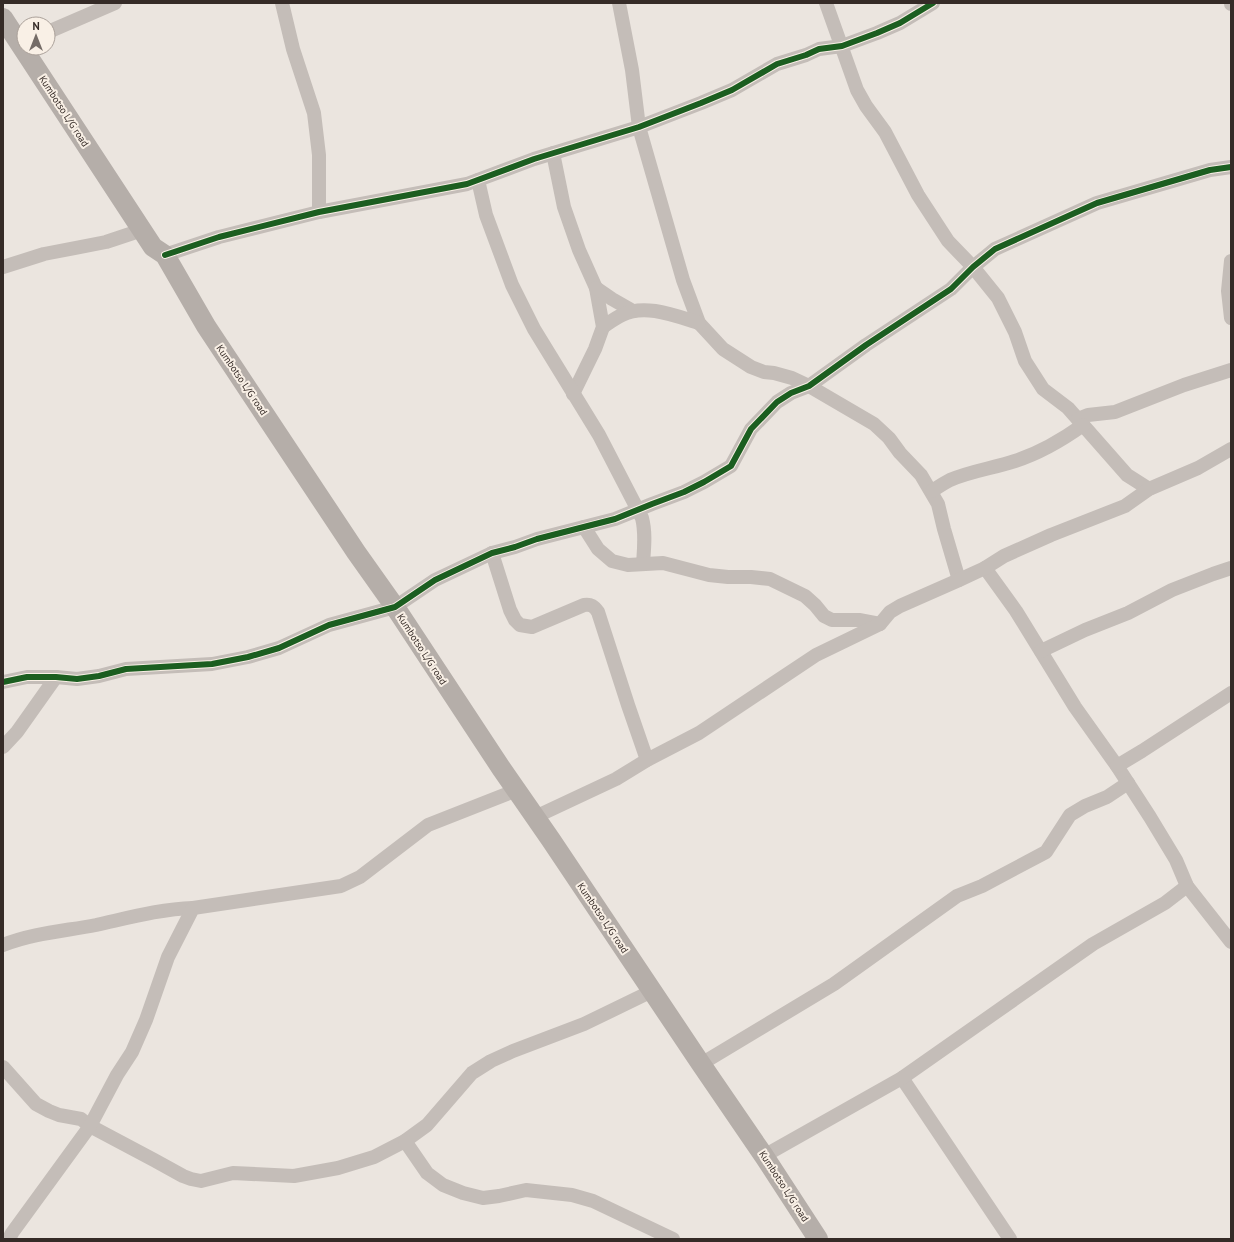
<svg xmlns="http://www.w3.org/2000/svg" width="1234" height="1242" viewBox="0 0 1234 1242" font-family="'PT Sans',sans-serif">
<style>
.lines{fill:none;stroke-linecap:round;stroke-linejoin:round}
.street{stroke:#c4bdb8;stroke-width:14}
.secondary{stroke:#b5aea9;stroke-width:20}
.cycleway-casing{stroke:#f9f0e6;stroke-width:8}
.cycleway{stroke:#1b5e20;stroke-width:6}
.labels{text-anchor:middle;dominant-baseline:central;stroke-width:4;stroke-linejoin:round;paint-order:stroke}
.street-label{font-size:10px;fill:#352b27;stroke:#f9f0e6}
</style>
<rect width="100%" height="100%" fill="#ebe5df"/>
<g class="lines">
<!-- street -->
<g class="street">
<path d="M282,3L293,49L314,113L319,155V212"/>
<path d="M619,3L632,70L639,127L683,280L699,323L723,349L751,367L764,372L774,373L792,378L809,386L874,424L889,438L900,453L921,475L938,504L944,529L959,580"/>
<path d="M826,3L857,90L866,106L885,132L918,195L948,241L973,267L998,298L1015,332L1025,361L1043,389L1068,408L1127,475L1149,489"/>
<path d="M1231,3V4"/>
<path d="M48,32L115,3"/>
<path d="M553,153L564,207L579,250L596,288L603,327L595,349L573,394"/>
<path d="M478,180L486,215L512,285L534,329L599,435L642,518C646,533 644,549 643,564"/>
<path d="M165,255L219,237L319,212L467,184L534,159L639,127L701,103L732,90L777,64L806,55L819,49L842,46L877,33L900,23L933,3"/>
<path d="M1231,261L1228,291L1231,318"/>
<path d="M3,267L44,254L106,242L142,230"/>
<path d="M596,288L612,299L633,311"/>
<path d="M603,327C609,323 615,318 622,315C645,303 676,316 699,323"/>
<path d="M1078,419L1088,415L1115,412L1184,385L1231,370"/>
<path d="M932,491C938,487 944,483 950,480C971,471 994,468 1015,461C1040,453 1062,440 1083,425"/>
<path d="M584,527L598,549L612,561L628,565L663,563L709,575L728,577H751L770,579L805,596L815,605L824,616L832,620H859L880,624"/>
<path d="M492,553L510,610L515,620L520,625L532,627L584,605C591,604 594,606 598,612L628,705L647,760"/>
<path d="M985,568L1016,611L1075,707L1117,766L1150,817L1176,860L1187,886L1231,942"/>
<path d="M1041,651L1085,630L1128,613L1172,590L1213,574L1231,568"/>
<path d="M3,682L27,677H56L77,679L99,676L126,669L212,664L248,657L279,648L329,625L395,607L435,580L492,553L515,547L537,539L615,519L652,504L684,492L704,482L731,466L751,429L777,402L791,393L809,386L866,345L951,289L973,267L995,249L1097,203L1210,170L1231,167"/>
<path d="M3,747L17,732L56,677"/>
<path d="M1117,766L1142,751L1231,693"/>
<path d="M535,817L616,779L647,760L699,733L816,655L880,624L890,612L900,606L959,580L985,568L1004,556L1051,535L1125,506L1149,489L1198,468L1231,449"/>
<path d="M3,945C33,933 65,931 96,925C128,918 160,909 193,908"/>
<path d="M701,1064L834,984L957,896L982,886L1046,852L1070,815L1085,806L1107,797L1128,783"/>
<path d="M3,1067L36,1104L49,1111L59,1115L81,1119L90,1126L154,1160L183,1176L191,1179L201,1181L233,1173L294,1176L338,1168L374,1157L405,1141L427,1125L472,1073L491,1061L513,1051L584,1024L652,991"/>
<path d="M902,1078L1010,1239"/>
<path d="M405,1141L427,1173L443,1185L463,1193L483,1198L499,1196L526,1190L572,1195L593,1201L673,1239"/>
<path d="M764,1156L902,1078L1093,944L1165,903L1187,886"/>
<path d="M9,1239L12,1233L90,1126L117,1075L132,1052L146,1020L168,957L193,908L341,886L360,877L428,825L517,790"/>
</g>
<!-- secondary -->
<path class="secondary" d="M3,18L153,247L165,255L206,326L356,552L395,607L501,768L551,840L701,1064L764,1156L818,1239"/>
<defs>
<g id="cycleway">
<path d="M165,255L219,237L319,212L467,184L534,159L639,127L701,103L732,90L777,64L806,55L819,49L842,46L877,33L900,23L933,3"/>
<path d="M3,682L27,677H56L77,679L99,676L126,669L212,664L248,657L279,648L329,625L395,607L435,580L492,553L515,547L537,539L615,519L652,504L684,492L704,482L731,466L751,429L777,402L791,393L809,386L866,345L951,289L973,267L995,249L1097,203L1210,170L1231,167"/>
</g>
</defs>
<!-- cycleway casing -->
<use href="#cycleway" class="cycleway-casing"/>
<!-- cycleway -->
<use href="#cycleway" class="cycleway"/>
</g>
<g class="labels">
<!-- street labels -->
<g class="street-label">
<text transform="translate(64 111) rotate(57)">Kumbotso L/G road</text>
<text transform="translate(242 380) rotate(56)">Kumbotso L/G road</text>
<text transform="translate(422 649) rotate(57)">Kumbotso L/G road</text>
<text transform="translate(603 918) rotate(56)">Kumbotso L/G road</text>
<text transform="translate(784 1186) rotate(57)">Kumbotso L/G road</text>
</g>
</g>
<!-- border -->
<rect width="1234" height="1242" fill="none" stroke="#352b27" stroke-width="8"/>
<!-- north arrow -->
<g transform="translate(36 36)"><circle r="19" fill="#f9f0e6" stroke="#aba19a"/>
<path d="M0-3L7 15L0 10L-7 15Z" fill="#756c67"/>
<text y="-6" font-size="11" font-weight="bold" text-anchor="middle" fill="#352b27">N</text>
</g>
</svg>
